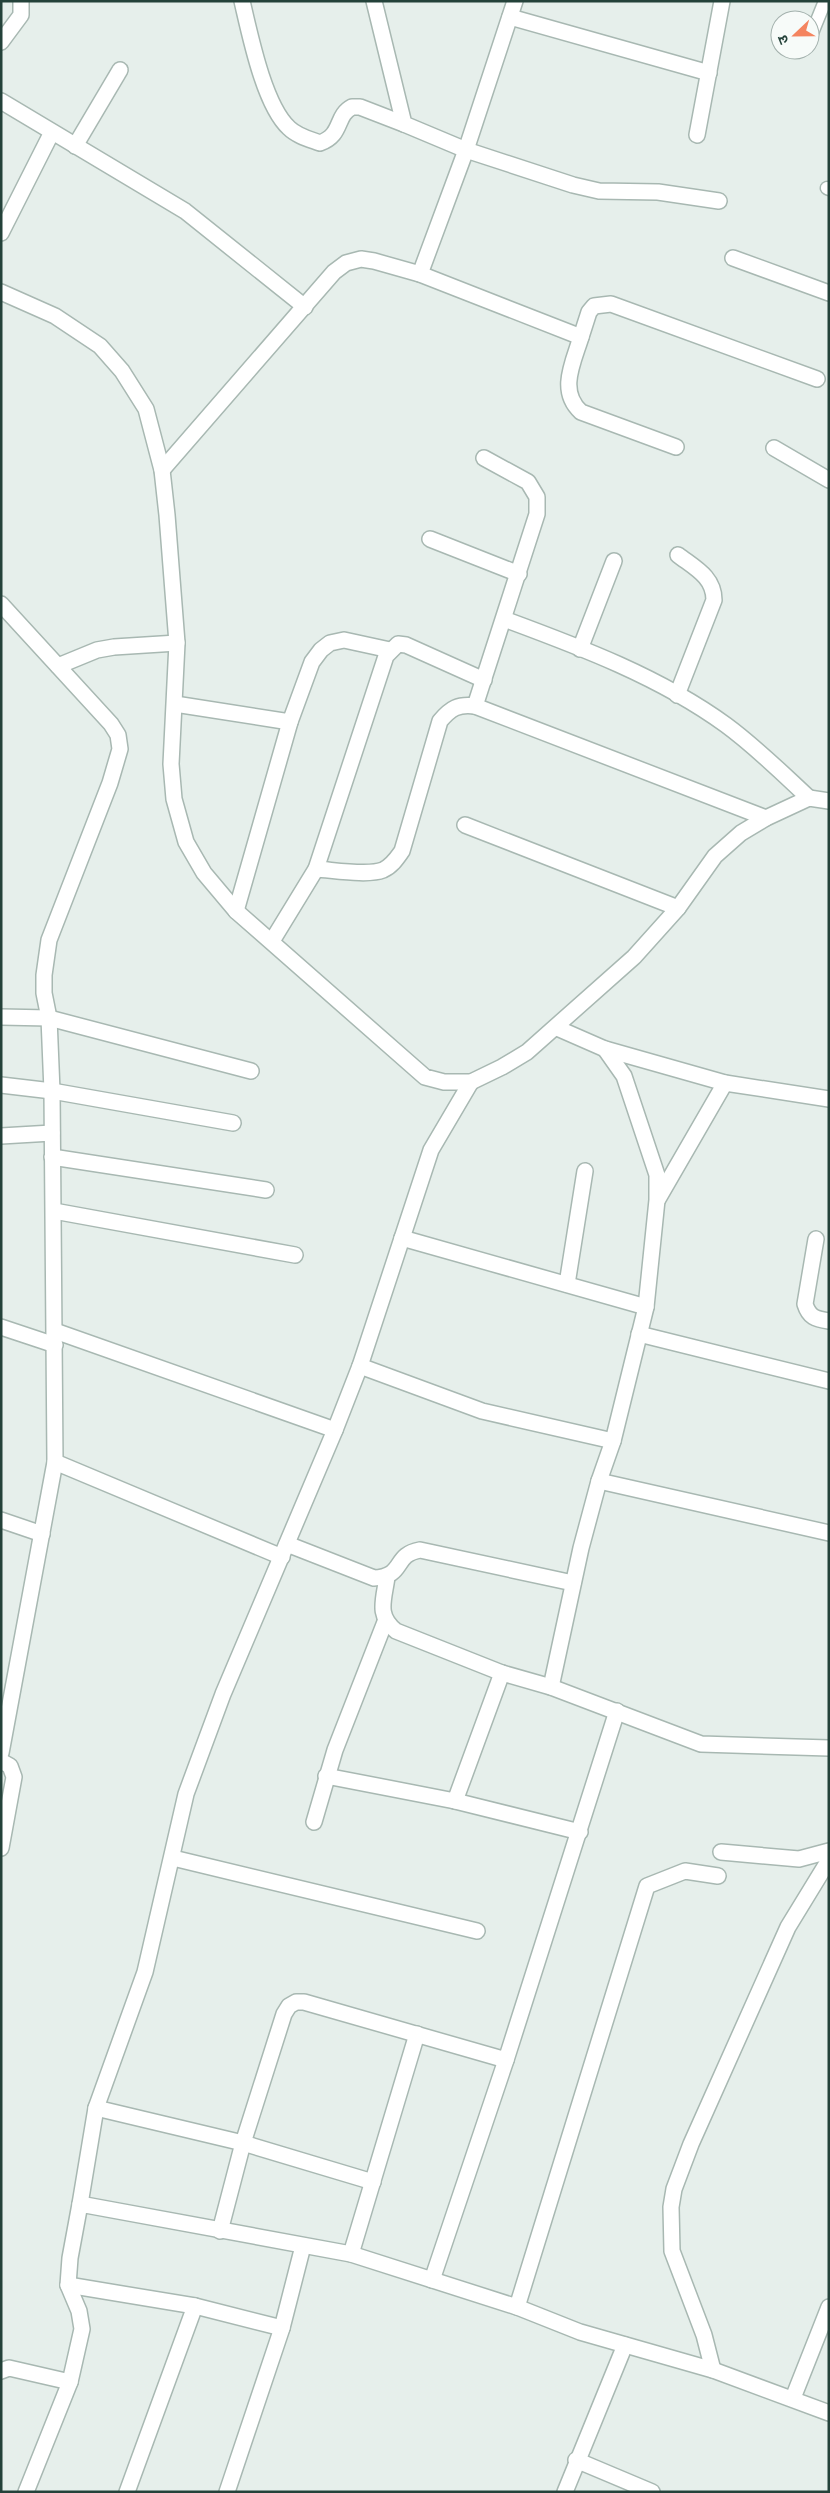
<svg xmlns="http://www.w3.org/2000/svg" width="830" height="2493" viewBox="0 0 830 2493" font-family="'Roboto Condensed','Noto Sans Devanagari',sans-serif">
<style>
.lines{fill:none;stroke-linecap:round;stroke-linejoin:round}
.service-casing{stroke:#a8b8b2;stroke-width:15}
.minor-casing{stroke:#a8b8b2;stroke-width:18}
.service{stroke:#fff;stroke-width:12}
.minor{stroke:#fff;stroke-width:15}
</style>
<rect width="100%" height="100%" fill="#e6efeb"/>
<g class="lines">
<defs>
<g id="service">
<path d="M810,38L825,1"/>
<path d="M827,188L829,189"/>
</g>
<g id="minor">
<path d="M242,1C250,35 264,105 289,128C297,136 309,139 320,143C343,135 335,116 352,107H360L404,124"/>
<path d="M374,1L404,124L466,150L573,185L599,191L658,192L719,201"/>
<path d="M510,17L709,73"/>
<path d="M1,42L21,15V1"/>
<path d="M1,101L185,211L305,307"/>
<path d="M697,135L722,1"/>
<path d="M75,146L120,70"/>
<path d="M1,233L52,132"/>
<path d="M733,258L829,293"/>
<path d="M420,274L466,150L515,1"/>
<path d="M1,292L55,316L100,346L122,371L146,409L162,470L167,515L177,643L171,764L174,799L186,842L204,873L236,911L425,1077L444,1082H471L502,1067L527,1052L634,957L678,908L715,856L741,833L766,818L809,798L829,801"/>
<path d="M581,337L589,312L594,306L611,304L817,379"/>
<path d="M774,448L829,480"/>
<path d="M162,470L334,272L346,263L361,259L374,261L420,274L581,337C573,363 558,391 581,412L676,447"/>
<path d="M430,539L519,574"/>
<path d="M1,604L111,724L118,735L120,749L110,783L49,940L44,975V993L49,1018L52,1091L55,1462L1,1753"/>
<path d="M504,619C580,647 660,677 726,725C756,747 782,773 809,798"/>
<path d="M580,649L614,561"/>
<path d="M58,666L97,650L114,647L177,643"/>
<path d="M677,695L714,600C714,577 695,568 678,555"/>
<path d="M175,704L290,722"/>
<path d="M475,706L766,818"/>
<path d="M465,825L678,908"/>
<path d="M316,869C333,870 368,876 383,870C392,866 397,858 402,851L440,721C451,708 458,704 475,706L537,514V497L528,482L484,458"/>
<path d="M236,911L290,722L312,662L321,650L330,643L344,640L390,650"/>
<path d="M272,941L316,869L386,656L398,644L406,645L484,680"/>
<path d="M1,1017L49,1018L251,1071"/>
<path d="M557,1028L605,1049L725,1083L829,1099"/>
<path d="M1,1085L52,1091L233,1123"/>
<path d="M1,1136L52,1133"/>
<path d="M52,1157L266,1190"/>
<path d="M658,1199L725,1083"/>
<path d="M54,1211L295,1255"/>
<path d="M402,1238L646,1307"/>
<path d="M816,1239L805,1304C809,1317 815,1319 829,1321"/>
<path d="M567,1284L585,1171"/>
<path d="M1,1327L55,1345"/>
<path d="M55,1331L335,1430"/>
<path d="M639,1334L829,1381"/>
<path d="M360,1366L482,1411L613,1441"/>
<path d="M55,1462L282,1557"/>
<path d="M599,1481L829,1533"/>
<path d="M1,1520L42,1534"/>
<path d="M287,1544L374,1578C406,1576 392,1555 420,1550L573,1583"/>
<path d="M387,1577C384,1600 376,1615 396,1631L502,1673L551,1687L701,1744L829,1748"/>
<path d="M551,1687L581,1548L599,1481L613,1441L646,1307L657,1200V1175L624,1076L605,1049"/>
<path d="M1,1761L10,1766L14,1777L1,1848"/>
<path d="M326,1776L455,1801L580,1832"/>
<path d="M455,1801L502,1673"/>
<path d="M314,1822L335,1750L385,1622"/>
<path d="M721,1852L799,1859L829,1851"/>
<path d="M173,1858L477,1931"/>
<path d="M96,2108L243,2143L373,2182"/>
<path d="M80,2204L96,2108L145,1972L186,1794L223,1694L335,1430L360,1366L431,1150L471,1082"/>
<path d="M220,2231L243,2143L284,2014L289,2006L296,2002H304L506,2060"/>
<path d="M351,2254L417,2034"/>
<path d="M432,2280L506,2060L617,1711"/>
<path d="M68,2285L195,2306L282,2328"/>
<path d="M517,2307L647,1886L685,1871L718,1876"/>
<path d="M713,2370L704,2335L672,2251L671,2207L674,2189L691,2144L788,1927L829,1860"/>
<path d="M1,2371L9,2368L70,2382"/>
<path d="M793,2398L829,2307"/>
<path d="M576,2460L652,2492"/>
<path d="M26,2492L70,2382L82,2329L79,2311L68,2285L70,2258L80,2204L351,2254L517,2307L580,2332L713,2370L829,2413"/>
<path d="M127,2492L195,2306"/>
<path d="M227,2492L282,2328L303,2246"/>
<path d="M565,2492L625,2345"/>
</g>
</defs>
<!-- service casing -->
<use href="#service" class="service-casing"/>
<!-- minor casing -->
<use href="#minor" class="minor-casing"/>
<!-- service -->
<use href="#service" class="service"/>
<!-- minor -->
<use href="#minor" class="minor"/>
</g>
<!-- border -->
<rect width="830" height="2493" fill="none" stroke="#24423a" stroke-width="5"/>
<!-- north arrow -->
<g transform="translate(795 35) rotate(248)"><circle r="24" fill="#f7fbf9" stroke="#a3b1ad"/>
<path d="M0-4L9 19L0 12L-9 19Z" fill="#f4845f"/>
<text y="-8" font-size="14" font-weight="bold" text-anchor="middle" fill="#24423a">उ</text>
</g>
</svg>
